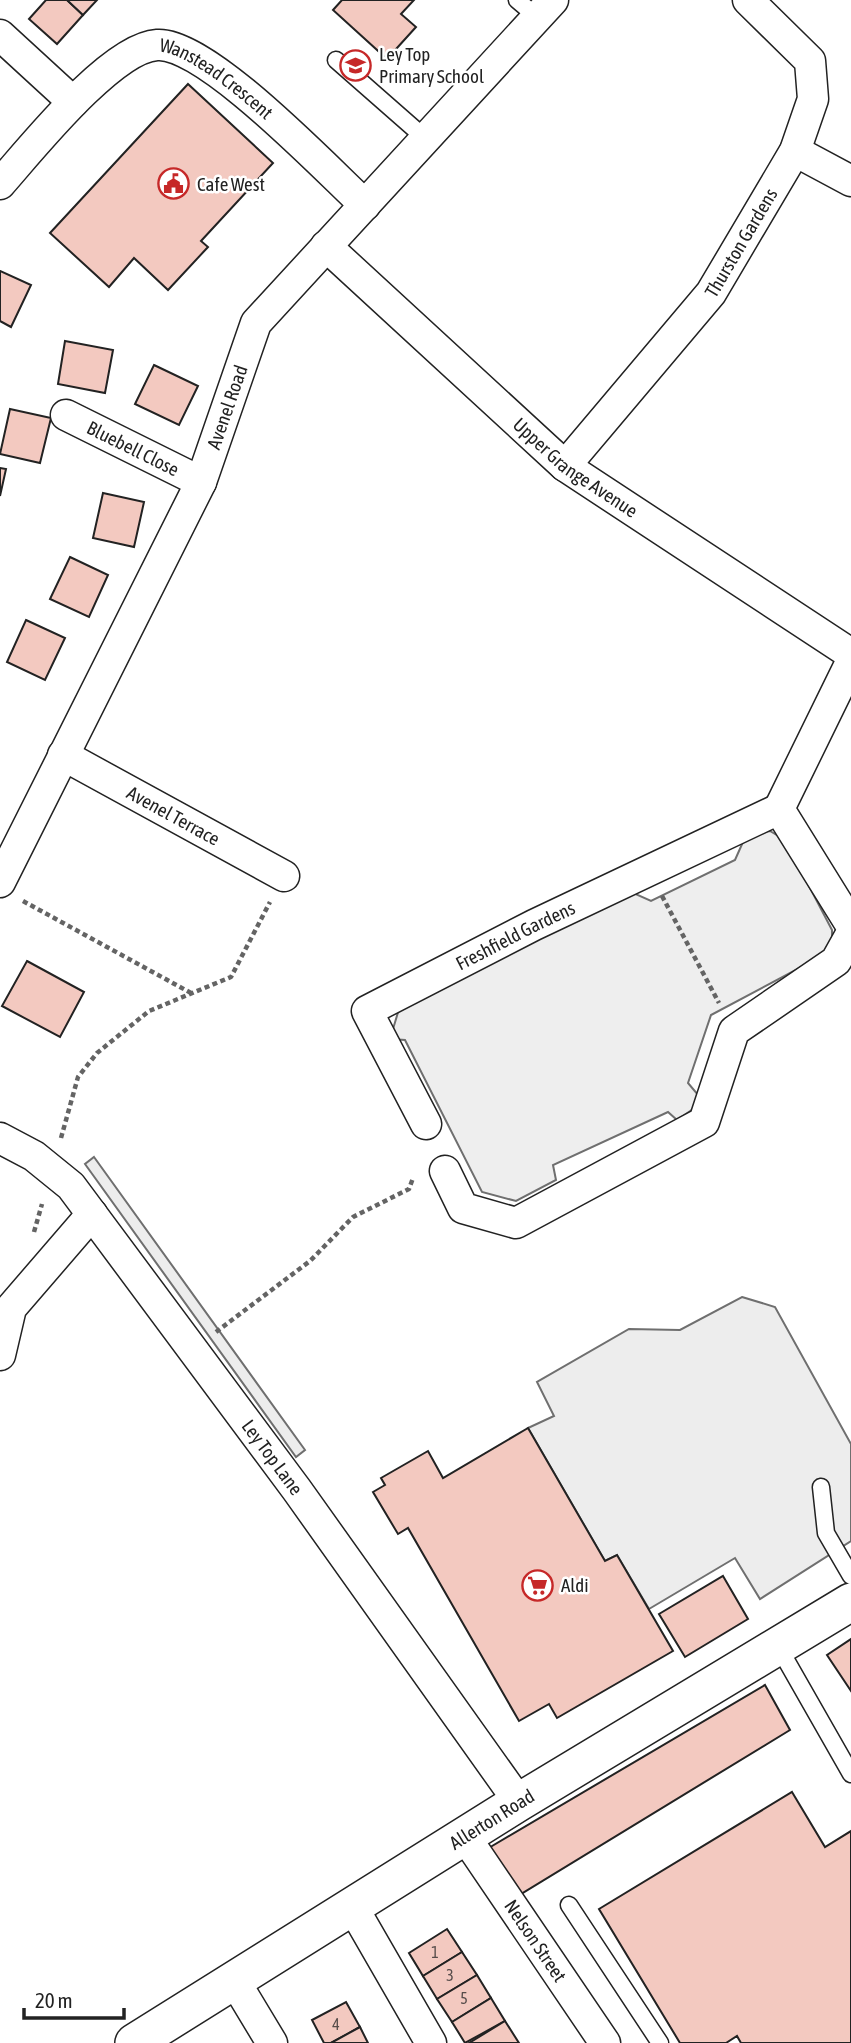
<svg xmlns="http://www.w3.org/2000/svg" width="851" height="2043" viewBox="0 0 851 2043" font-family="'Asap Condensed',sans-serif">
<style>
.green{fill:#eee;stroke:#6f6f6f;stroke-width:2}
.parking{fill:#ededed;stroke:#6f6f6f;stroke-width:2}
.building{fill:#f3c9c0;stroke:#222;stroke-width:2}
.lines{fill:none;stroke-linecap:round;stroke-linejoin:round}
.service-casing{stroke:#222;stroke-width:19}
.minor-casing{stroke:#222;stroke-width:33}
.tertiary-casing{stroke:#222;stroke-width:40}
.path{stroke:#646464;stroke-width:4.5;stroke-dasharray:5 3.5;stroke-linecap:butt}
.service{stroke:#fff;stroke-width:16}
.minor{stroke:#fff;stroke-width:30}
.tertiary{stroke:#fff;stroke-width:37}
.labels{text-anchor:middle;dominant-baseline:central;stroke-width:5;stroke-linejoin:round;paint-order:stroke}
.number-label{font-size:16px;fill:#564c4a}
.poi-label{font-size:19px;fill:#222;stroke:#fff;text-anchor:start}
.street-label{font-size:19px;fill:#222;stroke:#fff}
</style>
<rect width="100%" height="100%" fill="#fff"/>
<!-- green -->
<path class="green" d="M770,831L785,840L832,930V943L824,955L711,1015L688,1083L699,1096L696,1107L677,1120L668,1112L553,1165L556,1180L516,1201L482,1192L405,1040L390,1039L399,1009L629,891L651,901L735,860L747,833Z"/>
<!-- parking -->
<g class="parking">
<path d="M94,1157L305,1450L296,1457L85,1164Z"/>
<path d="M742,1297L775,1307L851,1444V1541L760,1599L735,1558L649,1609L617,1555L605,1561L528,1428L554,1416L537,1382L629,1329L680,1330Z"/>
</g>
<!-- building -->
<g class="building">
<path d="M46,0H67L83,15L57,44L29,19Z"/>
<path d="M67,0H97L83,15Z"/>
<path d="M342,0H414L401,14L416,27L387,59L333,10Z"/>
<path d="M188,84L273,163L201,241L208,247L168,290L134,258L109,287L50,233Z"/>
<path d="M0,271L31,285L11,327L0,321Z"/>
<path d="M65,341L113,350L105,393L58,384Z"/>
<path d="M154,365L198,386L179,425L135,404Z"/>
<path d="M10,409L51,418L40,463L0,454Z"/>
<path d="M0,468L6,469L0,496Z"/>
<path d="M103,493L144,502L134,547L93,538Z"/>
<path d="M70,557L108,575L89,617L50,599Z"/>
<path d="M26,620L65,638L45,680L7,662Z"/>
<path d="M27,961L84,992L60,1037L2,1006Z"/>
<path d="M528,1428L605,1561L617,1555L673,1651L557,1718L549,1704L519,1721L408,1528L398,1534L373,1492L385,1485L381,1478L428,1451L443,1478Z"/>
<path d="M723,1576L748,1619L685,1657L659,1614Z"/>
<path d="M851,1639V1691L827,1655Z"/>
<path d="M765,1685L790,1730L516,1897L487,1849Z"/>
<path d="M792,1792L825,1847L851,1831V2043H741L737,2036L726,2043H680L599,1909Z"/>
<path d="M447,1929L462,1952L423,1976L409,1953Z"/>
<path d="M462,1952L477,1975L437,1999L423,1976Z"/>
<path d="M477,1975L491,1998L452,2022L437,1999Z"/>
<path d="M491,1998L505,2021L465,2043L452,2022Z"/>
<path d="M346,2002L360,2027L331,2043H324L312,2020Z"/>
<path d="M505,2021L519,2043H469Z"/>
<path d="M360,2027L368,2043H331Z"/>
</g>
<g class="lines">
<defs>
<g id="service">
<path d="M517,0L537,17"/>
<path d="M336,60L426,139"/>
<path d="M821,1487L826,1533L851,1576"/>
<path d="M778,1646L851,1774"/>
<path d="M569,1905L660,2043"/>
</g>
<g id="minor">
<path d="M0,35L73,102"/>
<path d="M795,151L851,181"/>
<path id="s1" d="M0,184C31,149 111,48 157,45C205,41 327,170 365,205"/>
<path id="s2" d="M326,246L565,466L851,654"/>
<path id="s3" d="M66,415L201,482"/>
<path id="s4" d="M565,466L711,293L795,151L813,99L810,61L748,0"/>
<path d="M851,662L779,809L851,925"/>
<path id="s5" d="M63,755L284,876"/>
<path id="s6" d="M0,882L201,482L256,323L553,0"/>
<path id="s7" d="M426,1124L367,1011L534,925L779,809"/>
<path id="s8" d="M0,1138L34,1156L71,1186L297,1490L519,1802"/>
<path d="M445,1171L463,1208L516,1223L704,1122L734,1031L836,961L851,934"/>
<path d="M0,1355L11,1308L92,1214"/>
<path id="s9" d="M466,1838L605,2043"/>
<path d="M352,1906L431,2043"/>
<path d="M234,1980L272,2043"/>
</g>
<g id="tertiary">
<path id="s10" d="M134,2043L519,1802L851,1602"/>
</g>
</defs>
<!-- service casing -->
<use href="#service" class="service-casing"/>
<!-- minor casing -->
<use href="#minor" class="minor-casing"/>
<!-- tertiary casing -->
<use href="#tertiary" class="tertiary-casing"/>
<!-- path -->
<g class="path">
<path d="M662,896L719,1003"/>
<path d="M23,901L191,993"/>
<path d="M61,1138L78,1077L97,1053L149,1011L231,977L270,902"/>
<path d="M34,1232L42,1204"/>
<path d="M216,1332L310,1261L353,1217L409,1189L413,1178"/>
</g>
<!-- service -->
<use href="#service" class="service"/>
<!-- minor -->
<use href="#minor" class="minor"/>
<!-- tertiary -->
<use href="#tertiary" class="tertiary"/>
</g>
<!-- icons -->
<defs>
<symbol id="school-ring" viewBox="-11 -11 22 22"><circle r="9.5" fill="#fff" stroke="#c62828" stroke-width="1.5"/><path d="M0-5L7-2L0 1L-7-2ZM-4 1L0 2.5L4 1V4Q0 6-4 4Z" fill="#c62828"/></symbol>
<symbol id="civic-ring" viewBox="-11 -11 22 22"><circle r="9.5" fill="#fff" stroke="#c62828" stroke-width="1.5"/><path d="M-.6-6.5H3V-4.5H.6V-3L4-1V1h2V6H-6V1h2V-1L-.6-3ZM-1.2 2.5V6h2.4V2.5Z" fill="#c62828"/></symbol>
<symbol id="supermarket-ring" viewBox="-11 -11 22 22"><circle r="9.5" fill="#fff" stroke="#c62828" stroke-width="1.5"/><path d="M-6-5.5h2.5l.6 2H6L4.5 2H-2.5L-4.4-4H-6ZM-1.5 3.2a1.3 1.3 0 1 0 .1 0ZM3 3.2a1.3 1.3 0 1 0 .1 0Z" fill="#c62828"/></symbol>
</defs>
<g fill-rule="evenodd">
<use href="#school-ring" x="338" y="48" width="35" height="35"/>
<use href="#civic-ring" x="156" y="166" width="35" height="35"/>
<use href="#supermarket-ring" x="520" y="1568" width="35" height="35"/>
</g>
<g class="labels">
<!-- number labels -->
<g class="number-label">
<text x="435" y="1952">1</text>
<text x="450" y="1975">3</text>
<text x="464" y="1998">5</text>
<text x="336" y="2024">4</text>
</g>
<!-- poi labels -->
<g class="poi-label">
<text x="379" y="54">Ley Top<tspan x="379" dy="22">Primary School</tspan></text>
<text x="197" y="184">Cafe West</text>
<text x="561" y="1585">Aldi</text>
</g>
<!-- street labels -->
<g class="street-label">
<text stroke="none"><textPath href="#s1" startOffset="282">Wanstead Crescent</textPath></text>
<text stroke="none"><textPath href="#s4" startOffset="285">Thurston Gardens</textPath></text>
<text stroke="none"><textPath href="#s6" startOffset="527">Avenel Road</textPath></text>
<text stroke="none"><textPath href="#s3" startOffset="75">Bluebell Close</textPath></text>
<text stroke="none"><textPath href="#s2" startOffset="334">Upper Grange Avenue</textPath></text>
<text stroke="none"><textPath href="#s5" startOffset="126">Avenel Terrace</textPath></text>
<text stroke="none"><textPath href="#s7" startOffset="294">Freshfield Gardens</textPath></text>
<text stroke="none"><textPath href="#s8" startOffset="424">Ley Top Lane</textPath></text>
<text stroke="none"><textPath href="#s10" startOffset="422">Allerton Road</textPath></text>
<text stroke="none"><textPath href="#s9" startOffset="124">Nelson Street</textPath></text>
</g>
</g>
<!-- scale -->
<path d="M24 2008v10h100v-10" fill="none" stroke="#222222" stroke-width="3.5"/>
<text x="35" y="2008" font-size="21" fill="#222222" stroke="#ffffff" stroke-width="5" paint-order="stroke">20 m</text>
</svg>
